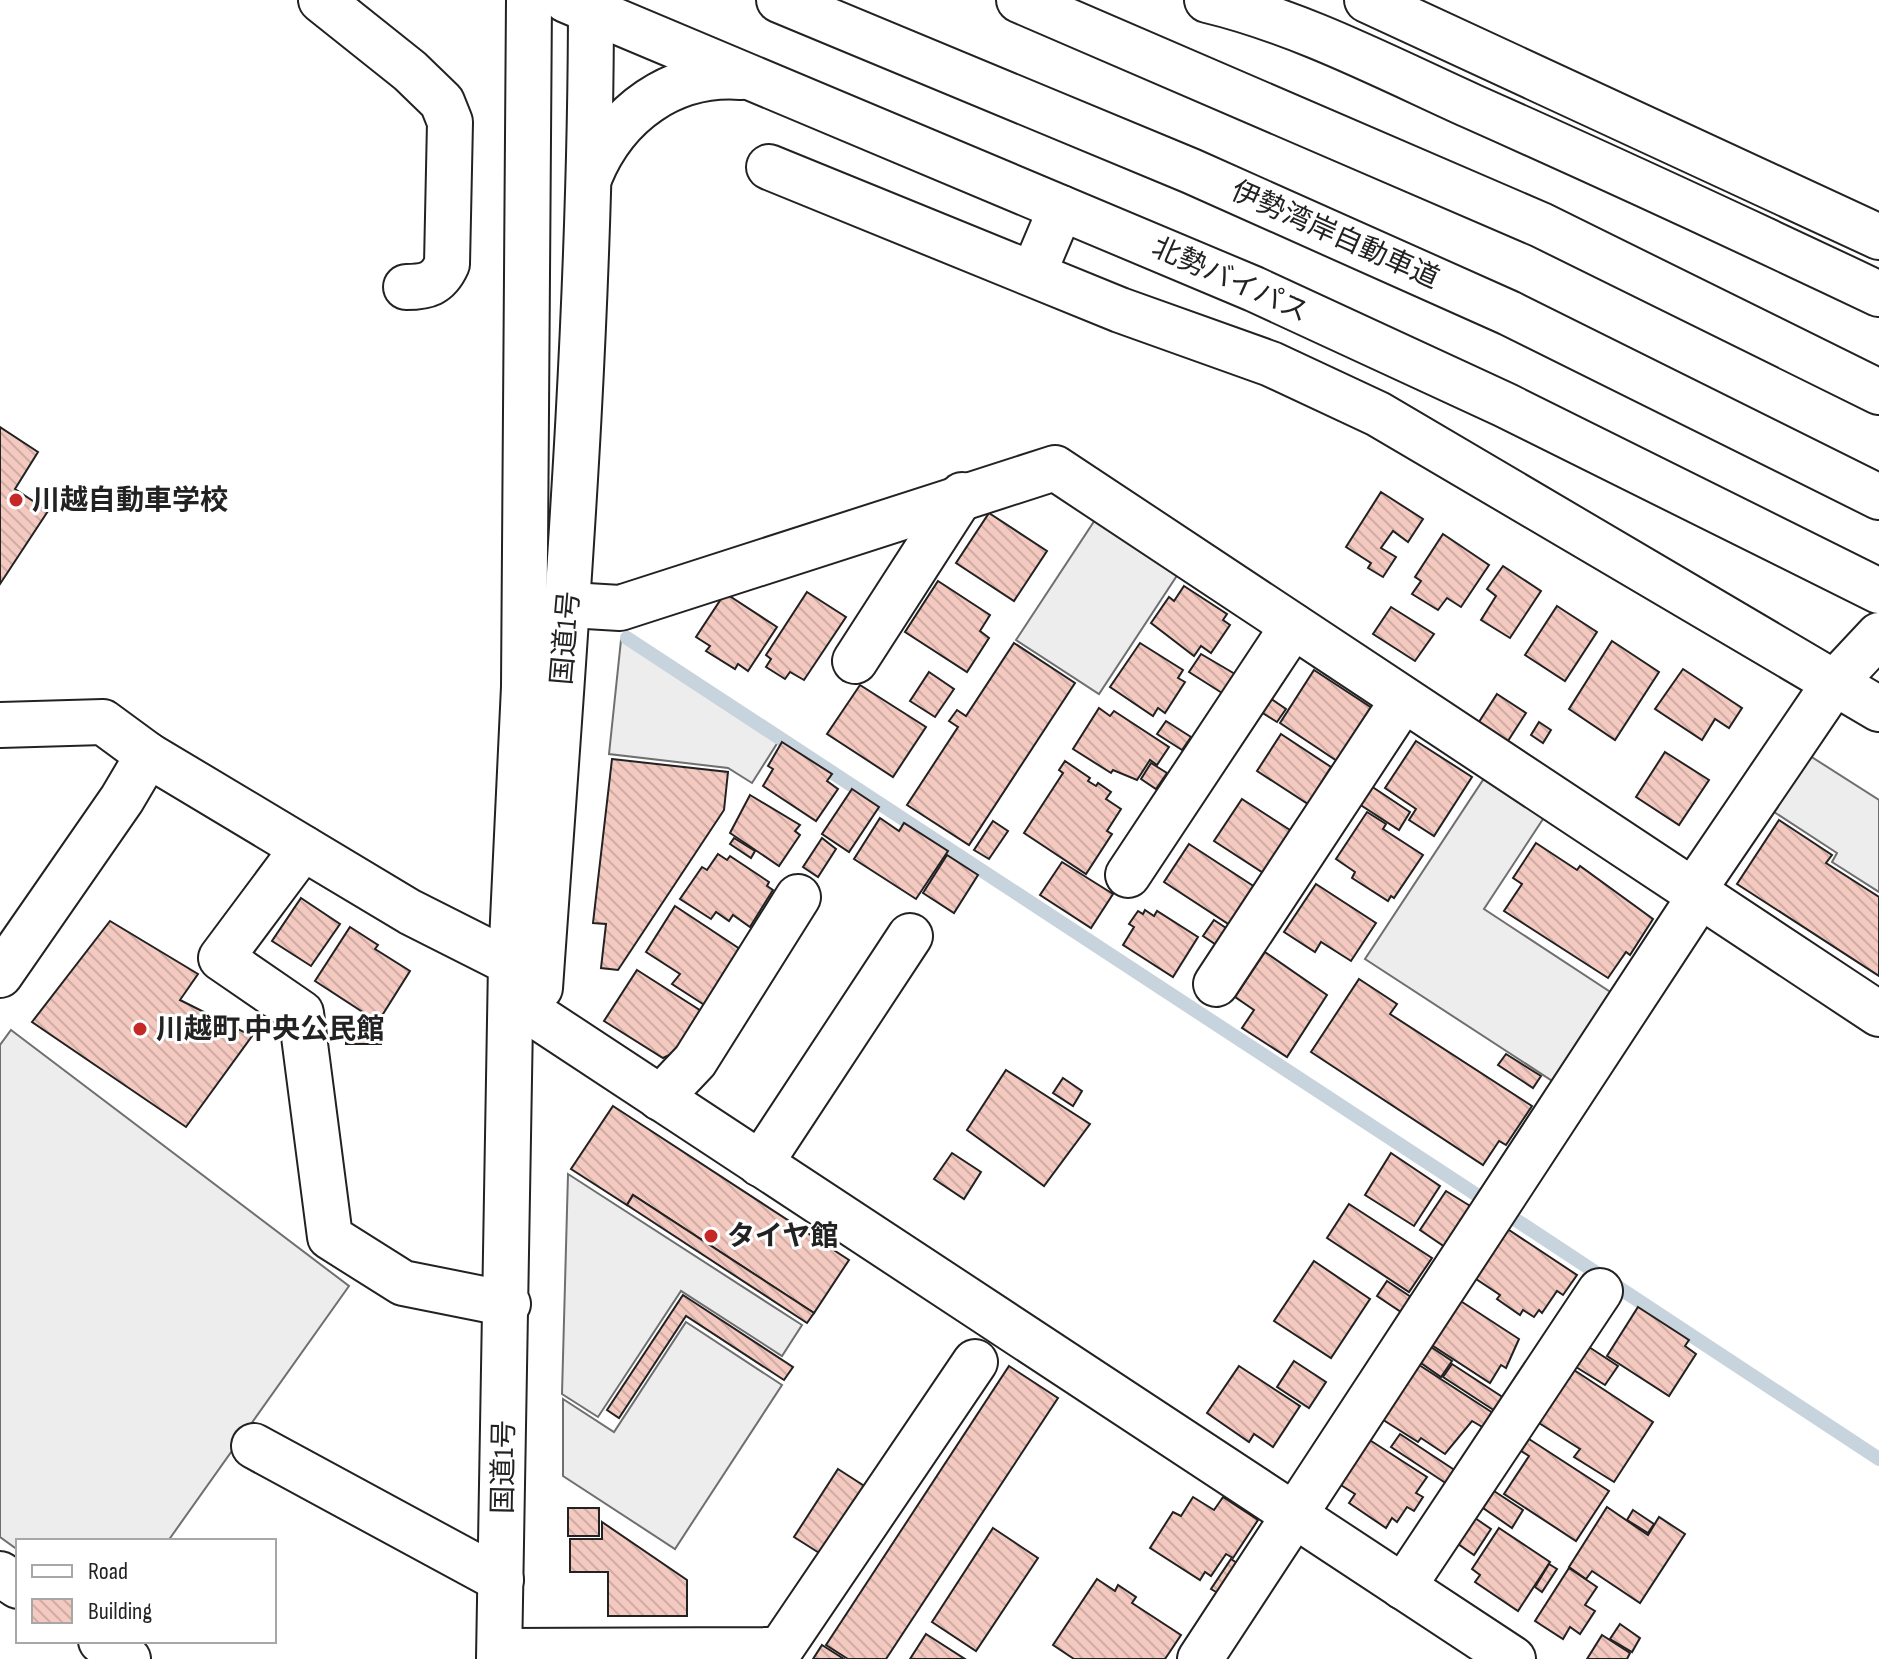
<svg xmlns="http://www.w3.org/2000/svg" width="1879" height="1659" viewBox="0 0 1879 1659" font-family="'Sofia Sans Condensed','Noto Sans JP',sans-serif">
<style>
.parking{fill:#ededed;stroke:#6f6f6f;stroke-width:2}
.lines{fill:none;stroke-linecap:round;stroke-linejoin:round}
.stream{stroke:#c7d3dd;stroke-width:14}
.building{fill:url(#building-back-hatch);stroke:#222;stroke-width:2}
.minor-casing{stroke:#222;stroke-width:48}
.highway-casing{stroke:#222;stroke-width:48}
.minor{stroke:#fff;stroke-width:44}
.highway{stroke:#fff;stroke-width:44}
.poi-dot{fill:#c62828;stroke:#fff;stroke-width:3}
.labels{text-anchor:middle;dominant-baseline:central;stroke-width:6;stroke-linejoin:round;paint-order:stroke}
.street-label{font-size:28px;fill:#222;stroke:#fff}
.poi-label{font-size:28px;font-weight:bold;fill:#222;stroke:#fff;text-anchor:start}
</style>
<defs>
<pattern id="building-back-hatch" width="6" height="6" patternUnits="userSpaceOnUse" patternTransform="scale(2)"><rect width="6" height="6" fill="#f3c9c0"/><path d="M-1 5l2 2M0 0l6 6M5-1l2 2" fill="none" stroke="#d0aca5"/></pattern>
</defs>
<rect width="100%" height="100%" fill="#fff"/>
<!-- parking -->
<g class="parking">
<path d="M1095,520L1178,574L1099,694L1016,640Z"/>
<path d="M621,640L778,742L752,783L728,768L609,754Z"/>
<path d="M1807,754L1879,800V892L1832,862L1837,853L1771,810Z"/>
<path d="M1485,777L1545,816L1484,909L1618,997L1560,1086L1365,959Z"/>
<path d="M11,1030L349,1286L168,1541H18V1550L0,1537V1045Z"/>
<path d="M568,1174L802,1325L782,1356L681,1291L598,1417L562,1394Z"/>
<path d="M686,1322L782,1385L675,1549L563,1476V1399L614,1432Z"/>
</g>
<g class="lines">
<!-- stream -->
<g class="stream">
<path d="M627,638L1483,1199"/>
<path d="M1510,1216L1879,1459"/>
</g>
</g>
<!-- building -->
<g class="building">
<path d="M0,427L38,452L15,489L48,511L0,584Z"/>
<path d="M1381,492L1423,519L1408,542L1393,531L1381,548L1396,557L1383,577L1368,568L1371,563L1346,547Z"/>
<path d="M989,513L1047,551L1014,601L956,563Z"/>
<path d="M1443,534L1489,565L1461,607L1447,598L1438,610L1412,594L1421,581L1415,577Z"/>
<path d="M1503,566L1541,591L1510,638L1481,620L1496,596L1487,589Z"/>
<path d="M938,581L990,615L980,631L989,638L967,672L905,632Z"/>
<path d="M1184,586L1227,614L1223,620L1230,625L1211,653L1201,646L1194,656L1151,623L1169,597L1174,601Z"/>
<path d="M807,592L846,617L804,680L790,672L785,679L766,667L771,659L766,655Z"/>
<path d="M725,593L777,627L748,671L738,664L735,669L706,651L710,646L696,637Z"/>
<path d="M1557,606L1597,632L1565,681L1525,655Z"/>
<path d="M1391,607L1434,634L1415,661L1373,634Z"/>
<path d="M1612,641L1659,672L1615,740L1569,709Z"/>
<path d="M1014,643L1075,683L969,845L907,805L958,727L949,721L957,710L966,716Z"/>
<path d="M1140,643L1183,670L1178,678L1185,682L1165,713L1158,708L1153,716L1110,687Z"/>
<path d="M1201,654L1235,674L1222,693L1189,672Z"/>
<path d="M1683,669L1742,708L1729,728L1715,719L1702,740L1655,709Z"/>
<path d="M1314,670L1375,710L1340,763L1280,723Z"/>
<path d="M929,672L954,689L935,717L910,701Z"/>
<path d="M860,685L926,727L893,777L827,734Z"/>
<path d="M1497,694L1526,713L1506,744L1477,725Z"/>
<path d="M1270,698L1286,709L1277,722L1261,712Z"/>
<path d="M1099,708L1110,716L1114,711L1169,747L1157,765L1150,760L1137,780L1113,770L1111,773L1073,749Z"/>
<path d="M1166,721L1191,737L1182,750L1157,734Z"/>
<path d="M1539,722L1551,730L1543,743L1531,735Z"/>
<path d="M1281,734L1331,767L1308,804L1257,771Z"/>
<path d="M1416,741L1472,777L1434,836L1409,820L1416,809L1385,788Z"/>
<path d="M782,742L832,774L827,781L838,789L816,821L763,786L773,769L768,766Z"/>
<path d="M1665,752L1709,780L1679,825L1636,797Z"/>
<path d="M612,759L728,772L724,810L618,970L601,968L606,924L593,923Z"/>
<path d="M1065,761L1090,778L1088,781L1096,786L1098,783L1111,792L1106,799L1121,809L1107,831L1112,834L1086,874L1024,833L1063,773L1059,770Z"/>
<path d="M1151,763L1167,773L1156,789L1141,779Z"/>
<path d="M1368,784L1410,812L1399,830L1356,802Z"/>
<path d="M852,789L879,807L849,852L822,834Z"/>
<path d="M750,795L800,825L795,831L800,835L779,866L730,833Z"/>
<path d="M1242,799L1293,832L1265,874L1214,841Z"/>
<path d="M1367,812L1386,824L1383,829L1423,855L1394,898L1391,896L1388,901L1352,878L1355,872L1336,859Z"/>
<path d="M880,818L899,831L904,823L948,851L916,899L854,859Z"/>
<path d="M1779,820L1832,855L1826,863L1879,897V976L1737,884Z"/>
<path d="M993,821L1008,831L989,859L974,850Z"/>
<path d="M734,838L755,851L751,858L730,844Z"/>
<path d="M822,838L836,849L818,877L803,867Z"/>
<path d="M1536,843L1577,870L1580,866L1653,919L1630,955L1626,952L1608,978L1504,911L1522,884L1513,878Z"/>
<path d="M1189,844L1258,889L1233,927L1164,882Z"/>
<path d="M718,854L727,860L730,856L769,882L767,886L773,890L750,927L733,915L729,921L716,912L711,919L680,899L702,867L707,870Z"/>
<path d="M947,855L978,875L954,913L923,893Z"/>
<path d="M1062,862L1113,894L1091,928L1040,895Z"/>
<path d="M1316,884L1376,923L1351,961L1321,942L1315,952L1284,932Z"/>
<path d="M301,898L340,924L311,966L272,941Z"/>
<path d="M675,906L746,953L709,1008L672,984L680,974L646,952Z"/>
<path d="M1145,910L1154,916L1157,911L1198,937L1173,977L1123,945L1134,927L1129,924L1138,911L1143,914Z"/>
<path d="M1214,920L1232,932L1221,948L1203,936Z"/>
<path d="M110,921L198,974L180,1000L252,1036L186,1127L32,1022Z"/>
<path d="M350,927L378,945L375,949L410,971L378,1022L315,981Z"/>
<path d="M1265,952L1327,995L1287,1057L1242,1028L1254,1010L1235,997Z"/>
<path d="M637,970L706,1014L682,1049L663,1058L604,1021Z"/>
<path d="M1359,979L1397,1004L1390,1014L1532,1106L1506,1145L1499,1141L1483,1165L1311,1052Z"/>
<rect x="346" y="1028" width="35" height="16"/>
<path d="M1506,1054L1541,1076L1533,1088L1498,1065Z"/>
<path d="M1006,1070L1090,1124L1044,1186L967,1130Z"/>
<path d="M1063,1078L1082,1091L1073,1106L1053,1093Z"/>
<path d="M613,1106L849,1260L814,1313L633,1195L627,1205L571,1169Z"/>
<path d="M952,1153L981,1172L964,1199L934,1179Z"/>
<path d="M1391,1153L1440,1186L1414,1226L1365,1195Z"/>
<path d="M1446,1191L1475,1209L1448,1249L1420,1230Z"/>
<path d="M633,1195L814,1313L807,1323L627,1205Z"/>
<path d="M1349,1204L1432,1258L1409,1292L1327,1238Z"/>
<path d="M1503,1226L1577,1275L1563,1295L1557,1291L1542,1313L1539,1310L1534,1317L1523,1310L1520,1315L1497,1299L1500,1295L1470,1275Z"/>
<path d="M1314,1261L1370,1299L1331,1358L1274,1321Z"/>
<path d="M1387,1281L1417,1301L1407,1316L1377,1296Z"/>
<path d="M683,1295L793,1367L784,1380L686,1316L619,1418L607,1410Z"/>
<path d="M1456,1298L1519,1339L1506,1368L1501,1365L1490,1383L1427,1342Z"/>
<path d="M1638,1307L1689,1340L1685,1346L1696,1354L1669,1396L1607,1356Z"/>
<path d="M1428,1345L1452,1361L1441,1377L1418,1361Z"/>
<path d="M1589,1347L1618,1366L1605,1385L1576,1367Z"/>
<path d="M1294,1361L1326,1382L1309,1408L1277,1387Z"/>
<path d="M1413,1361L1493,1413L1484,1428L1472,1421L1445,1454L1421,1438L1418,1442L1377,1416Z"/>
<path d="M1452,1364L1504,1398L1495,1411L1443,1377Z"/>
<path d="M1009,1366L1058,1398L886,1659H848L826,1645Z"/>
<path d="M1239,1366L1300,1406L1273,1447L1254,1434L1249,1442L1207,1413Z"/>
<path d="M1574,1370L1653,1422L1614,1482L1574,1457L1580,1449L1539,1423Z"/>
<path d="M1400,1434L1456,1471L1447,1484L1391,1447Z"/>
<path d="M1365,1437L1427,1477L1416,1493L1423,1497L1414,1511L1407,1507L1397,1522L1392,1518L1386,1528L1349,1503L1355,1494L1336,1482Z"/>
<path d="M1529,1439L1609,1491L1576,1541L1504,1494L1529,1456L1521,1451Z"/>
<path d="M838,1469L869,1489L824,1556L794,1537Z"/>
<path d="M1494,1491L1523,1510L1512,1528L1483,1508Z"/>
<path d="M1193,1497L1214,1510L1223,1497L1258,1520L1233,1558L1226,1554L1211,1576L1205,1572L1200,1580L1150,1548L1173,1512L1181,1516Z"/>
<path d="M1607,1507L1648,1535L1659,1517L1685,1534L1640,1603L1592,1571L1586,1579L1569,1567Z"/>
<rect x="568" y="1508" width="31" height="28"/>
<path d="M1633,1510L1654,1524L1648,1533L1627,1520Z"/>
<path d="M1475,1518L1491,1529L1474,1555L1458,1544Z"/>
<path d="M602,1522L687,1580V1616H608V1572H570V1539H602Z"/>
<path d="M993,1528L1038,1558L976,1651L932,1622Z"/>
<path d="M1499,1528L1550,1562L1518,1611L1475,1582L1480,1575L1472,1569Z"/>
<path d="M1231,1559L1243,1567L1223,1596L1211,1589Z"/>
<path d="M1549,1564L1557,1569L1542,1592L1535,1587Z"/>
<path d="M1569,1568L1597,1587L1585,1605L1595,1611L1580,1634L1570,1627L1563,1639L1535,1621Z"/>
<path d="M1097,1579L1115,1591L1118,1585L1136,1597L1132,1603L1181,1635L1165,1659H1074L1053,1645Z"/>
<path d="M1620,1624L1640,1638L1632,1652L1610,1639Z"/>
<path d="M926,1634L965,1659H910Z"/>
<path d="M1602,1635L1630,1653L1627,1659H1587Z"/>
<path d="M822,1645L844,1659H813Z"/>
</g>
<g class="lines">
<defs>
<g id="minor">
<path d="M321,0L410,71L442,102L450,122L447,264C438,284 427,287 406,287"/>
<path d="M1367,0L1879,237"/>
<path d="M769,167L1120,310L1271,364L1378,414L1879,709"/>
<path d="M1034,272L1061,208"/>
<path d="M570,605L620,608L1055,468L1879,1014"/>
<path d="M855,661L962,495"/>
<path d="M0,725L103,722L148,755"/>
<path d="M303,848L221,958L301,1013L330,1237L403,1283L508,1304"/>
<path d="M1128,875L1293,626"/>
<path d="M1693,891L1835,682L1879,635"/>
<path d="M0,975L122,799L148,755L410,912L511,963"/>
<path d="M1216,984L1403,700"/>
<path d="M538,1017L1513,1659"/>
<path d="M660,1098L695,1061L798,897"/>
<path d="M760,1164L910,936"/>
<path d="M254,1446L501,1580"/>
<path d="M0,1574L18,1586"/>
<path d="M1403,1587L1600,1291"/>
<path d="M101,1641L128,1659"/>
<path d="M500,1651L780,1650L975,1362"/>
<path d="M1200,1659L1700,896"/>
</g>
<g id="highway">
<path d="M566,0L1254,289L1505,405L1879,591"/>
<path d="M779,0L1191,171L1509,313L1879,497"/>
<path d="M1019,0L1541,225L1879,392"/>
<path d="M1207,0C1299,22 1385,67 1471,106C1608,167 1744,230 1879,294"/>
<path d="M590,176C616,113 672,72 741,77"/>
<path d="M540,988C563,659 591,330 591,0"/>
<path d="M499,1659L511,963L524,687L529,0"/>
</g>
</defs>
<!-- minor casing -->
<use href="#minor" class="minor-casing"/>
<!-- highway casing -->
<use href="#highway" class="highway-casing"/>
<!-- minor -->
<use href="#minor" class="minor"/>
<!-- highway -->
<use href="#highway" class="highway"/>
</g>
<!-- markers -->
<g class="poi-dot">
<circle cx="16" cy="500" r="8"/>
<circle cx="140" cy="1029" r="8"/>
<circle cx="711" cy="1236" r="8"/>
</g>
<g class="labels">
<!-- street labels -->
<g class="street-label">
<text transform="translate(1335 235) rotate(24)">伊勢湾岸自動車道</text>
<text transform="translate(1230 280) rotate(24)">北勢バイパス</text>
<text transform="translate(566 638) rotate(-85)">国道1号</text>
<text transform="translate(504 1467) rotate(-89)">国道1号</text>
</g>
<!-- poi labels -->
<g class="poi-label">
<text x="32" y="500">川越自動車学校</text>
<text x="156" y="1029">川越町 中央公民館</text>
<text x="727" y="1236">タイヤ館</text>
</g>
</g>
<!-- legend -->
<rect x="16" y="1539" width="260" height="104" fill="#ffffff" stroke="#a7a7a7" stroke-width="2"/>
<rect x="32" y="1565" width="40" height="12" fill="#ffffff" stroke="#a7a7a7" stroke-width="2"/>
<text x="88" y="1579" font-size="24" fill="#222222">Road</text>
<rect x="32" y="1599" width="40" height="24" fill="url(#building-back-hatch)" stroke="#a7a7a7" stroke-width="2"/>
<text x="88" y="1619" font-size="24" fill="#222222">Building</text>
</svg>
